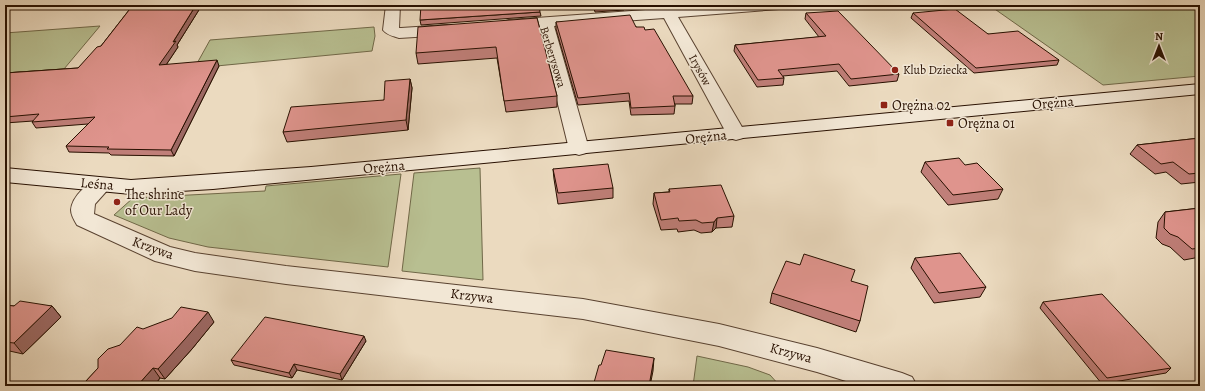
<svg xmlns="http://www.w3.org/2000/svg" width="1205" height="391" viewBox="0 0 1205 391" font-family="Alegreya,serif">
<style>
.green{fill:#b8bf91;stroke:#706848}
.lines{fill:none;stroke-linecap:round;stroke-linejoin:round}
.street-casing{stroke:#594230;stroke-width:2}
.secondary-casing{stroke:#281000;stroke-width:2}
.street{fill:#f2e7d5;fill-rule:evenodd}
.secondary{fill:#f2e7d5;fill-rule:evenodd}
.wall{fill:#c07f79;stroke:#281000}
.shaded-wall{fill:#9c6863;stroke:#281000}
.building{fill:#df948d;stroke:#281000}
.poi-dot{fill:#8f2418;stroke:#f2e7d5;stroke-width:1.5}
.labels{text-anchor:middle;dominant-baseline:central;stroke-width:3;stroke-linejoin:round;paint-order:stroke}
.far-street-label{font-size:12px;fill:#281000;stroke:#f2e7d5}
.far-poi-label{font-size:12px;fill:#281000;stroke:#f2e7d5;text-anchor:start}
.street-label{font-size:14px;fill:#281000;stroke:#f2e7d5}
.poi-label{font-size:14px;fill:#281000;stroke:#f2e7d5;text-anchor:start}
</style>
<rect width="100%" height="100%" fill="#ebdabf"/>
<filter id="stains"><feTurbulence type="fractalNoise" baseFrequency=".005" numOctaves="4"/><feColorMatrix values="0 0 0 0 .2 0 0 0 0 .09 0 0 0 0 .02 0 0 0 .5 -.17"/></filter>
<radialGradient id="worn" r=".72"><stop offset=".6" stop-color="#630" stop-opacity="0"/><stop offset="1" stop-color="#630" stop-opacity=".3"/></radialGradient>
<!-- green -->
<g class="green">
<path d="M989,5H1200V76L1103,85Z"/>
<path d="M100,26L64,69L5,73V33Z"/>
<path d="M374,27L375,36L372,51L206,67L185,85L210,40Z"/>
<path d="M480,168L483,280L402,271L414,173Z"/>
<path d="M401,174L388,267L208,247L169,238L114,215L133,198L265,191L266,186Z"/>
<path d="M697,356L748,367L770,375L780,386H693Z"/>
</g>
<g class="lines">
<defs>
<g id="street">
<path d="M386,5H400L399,28H401L447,25L453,27L455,30L453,33L447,35L399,38C393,36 387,35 383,30Z"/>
<path d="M657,5H671L673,8L718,5H786L784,8L779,9L678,17L746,134L743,138L736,140L729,138L664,18L554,26L589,149L586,153L579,155L572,153L569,149L539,27L509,30L503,28L501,25L503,22L509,20L659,9Z"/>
<path d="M101,178L109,180L112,185L95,204L94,214L170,247L195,253L286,266L583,299L719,324L817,348L902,373L912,377L917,386H862L817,372L719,346L583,319L286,284L195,271L155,261L77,225C74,220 71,215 71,210C72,196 89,181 101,178Z"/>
</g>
<path id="secondary" d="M1200,84V94L213,189L131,194L5,182V168L131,180L311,167Z"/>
</defs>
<!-- street casing -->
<use href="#street" class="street-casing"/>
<!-- secondary casing -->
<use href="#secondary" class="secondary-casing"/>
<!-- street -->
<use href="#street" class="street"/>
<!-- secondary -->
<use href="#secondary" class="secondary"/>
</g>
<!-- wall -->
<g class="wall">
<path d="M133,5H202L177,45L178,47L166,65L219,66L174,156L111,155L109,153L69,152L66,146L88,124L36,128L32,122L33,121L5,123V73L78,68L101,46Z"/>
<path d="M593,5H624V10L595,12Z"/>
<path d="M540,12L541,16L421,25L420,20Z"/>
<path d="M806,13L899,74L897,81L849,86L837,71L783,76L784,78L783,85L757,87L734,51L735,45L819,37L805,19Z"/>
<path d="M913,13L988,34L1059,60L1057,65L974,73L911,18Z"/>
<path d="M537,18L557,96V107L506,112L497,58L418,64L416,53Z"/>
<path d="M556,22L636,27L645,30L693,96L692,104H675V106L674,114L631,115L629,101L578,105L556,29Z"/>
<path d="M410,79L412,88L408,130L287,142L283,132L384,100Z"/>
<path d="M1200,138V182L1181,184L1166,172L1155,174L1130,154L1137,145Z"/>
<path d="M925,162L1003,189L998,199L948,205L921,172Z"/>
<path d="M553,169L613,188V198L558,204L554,179Z"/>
<path d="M669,189L734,216L732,227L716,228L712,232L701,233L694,230L678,232L677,229L661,230L653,204L654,193L669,192Z"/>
<path d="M1200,208V257L1184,260L1170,247L1162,244L1156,238L1158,222L1165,212Z"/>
<path d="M915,258L986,287L980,297L934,303L911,268Z"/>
<path d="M851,281L860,321L856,332L770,303L772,293Z"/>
<path d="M1043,302L1171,368L1166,373L1102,384L1040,308Z"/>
<path d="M5,305L14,306H52L61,317L23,354L5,350Z"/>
<path d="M214,322L192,349L165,379L160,378L154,386H90L86,381L120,345Z"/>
<path d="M366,341L342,380L297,370L292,378L234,365L231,360Z"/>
</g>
<!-- shaded-wall -->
<g class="shaded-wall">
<path d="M196,5H202L177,45L178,47L162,71L159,65Z"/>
<path d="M217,60L219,66L174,156L171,150Z"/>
<path d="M410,79L412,88L408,130L406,120Z"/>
<path d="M717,218L716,228L712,232L714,222Z"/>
<path d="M52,306L61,317L23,354L14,343Z"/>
<path d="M208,312L214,322L192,349L165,379L158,369Z"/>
<path d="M364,336L366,341L342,380L340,374Z"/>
<path d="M654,358L653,371L650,386H649Z"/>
<path d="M294,364L297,370L292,378L289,373Z"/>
<path d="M153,368L160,378L154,386H137Z"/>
</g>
<!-- building -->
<g class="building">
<path d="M133,5H196L173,42L176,41L159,65L217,60L171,150L107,149L109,147L66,146L95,117L32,122L39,114L5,117V73L78,68L97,47L101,46Z"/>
<path d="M421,5H539L540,12L420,20Z"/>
<path d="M955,9L988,34L1018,31L1059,60L976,68L913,13Z"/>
<path d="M838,11L899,74L851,79L839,64L778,70L784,78L758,80L735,45L826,36L806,13Z"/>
<path d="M630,15L636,27H644L645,30L654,29L693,96H673L675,106L631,108L629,93L578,98L556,22Z"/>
<path d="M537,18L557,96L504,101L496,47L416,53L418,27Z"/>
<path d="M410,79L406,120L283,132L291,107L384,100L385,81Z"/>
<path d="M1200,138V173L1189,174L1173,162L1161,164L1137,145Z"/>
<path d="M959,158L965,165L977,163L1003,189L953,195L925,162Z"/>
<path d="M608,164L613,188L558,193L553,169Z"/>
<path d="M721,185L734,216L717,218L714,222L702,223L696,220L679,221L678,218L661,220L654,193L670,192L669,189Z"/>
<path d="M1200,208V248L1192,249L1178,237L1170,234L1164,228L1165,212Z"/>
<path d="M960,253L986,287L939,293L915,258Z"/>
<path d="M804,254L855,270L851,281L868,286L860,321L772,293L786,261L800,265Z"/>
<path d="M1102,294L1171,368L1107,378L1043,302Z"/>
<path d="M20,301L52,306L14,343L5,342V305L14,306Z"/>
<path d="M181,307L208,312L185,339L158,369L153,368L137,386H102L101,385L86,381L98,368V359L108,349L120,345L137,327L143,329L172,318Z"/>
<path d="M265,317L364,336L340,374L294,364L289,373L231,360Z"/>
<path d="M606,350L654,358L649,386H593L599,365H601Z"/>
</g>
<!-- markers -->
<g class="poi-dot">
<circle cx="895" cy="70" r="4"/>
<rect x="880" y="101" width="8" height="8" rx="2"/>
<rect x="946" y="119" width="8" height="8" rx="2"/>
<circle cx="117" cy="202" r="4"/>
</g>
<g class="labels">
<!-- far-street labels -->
<g class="far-street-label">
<text transform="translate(553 57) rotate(73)">Berberysowa</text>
<text transform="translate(700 70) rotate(61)">Irysów</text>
</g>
<!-- far-poi labels -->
<g class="far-poi-label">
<text x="903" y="70">Klub Dziecka</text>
</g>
<!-- street labels -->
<g class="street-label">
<text transform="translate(1053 103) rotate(-5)">Orężna</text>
<text transform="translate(706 137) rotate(-6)">Orężna</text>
<text transform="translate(384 167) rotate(-5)">Orężna</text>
<text transform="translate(97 184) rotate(5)">Leśna</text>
<text transform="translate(153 248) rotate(20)">Krzywa</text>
<text transform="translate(472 296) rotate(7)">Krzywa</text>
<text transform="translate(791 353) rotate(15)">Krzywa</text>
</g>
<!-- poi labels -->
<g class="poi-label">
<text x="892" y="105">Orężna 02</text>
<text x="958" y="123">Orężna 01</text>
<text x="125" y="194">The shrine<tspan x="125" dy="16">of Our Lady</tspan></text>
</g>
</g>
<!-- margin -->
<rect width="1205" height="391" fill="none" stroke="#ebdabf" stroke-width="20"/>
<rect x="6" y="6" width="1193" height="379" fill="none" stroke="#281000" stroke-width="2"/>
<rect x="10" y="10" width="1185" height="371" fill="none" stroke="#281000"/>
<!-- north arrow -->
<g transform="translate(1159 46)" stroke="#f2e7d5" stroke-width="3" paint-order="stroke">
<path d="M0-3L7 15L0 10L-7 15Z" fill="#281000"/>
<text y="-6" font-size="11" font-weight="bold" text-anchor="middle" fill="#281000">N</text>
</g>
<rect width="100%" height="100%" filter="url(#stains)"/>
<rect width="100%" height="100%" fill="url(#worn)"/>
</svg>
